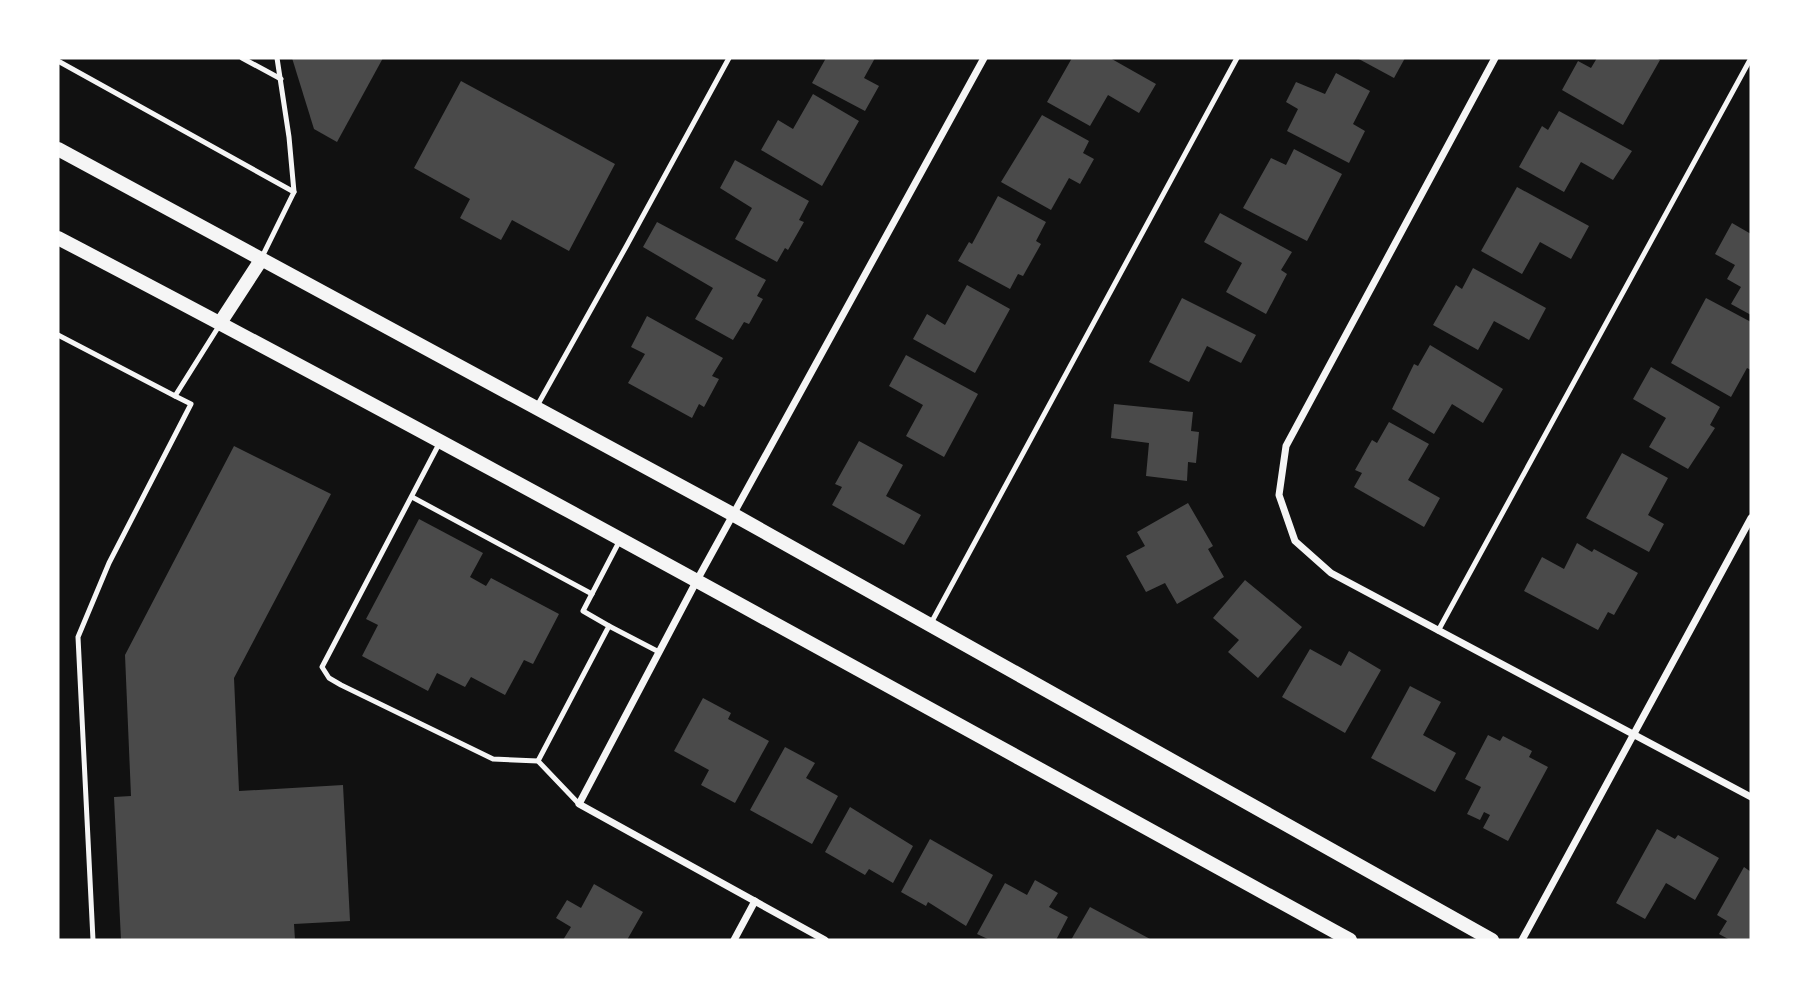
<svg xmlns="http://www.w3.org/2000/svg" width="1809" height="998" viewBox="0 0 1809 998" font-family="Georgia,serif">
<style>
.building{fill:#4a4a4a}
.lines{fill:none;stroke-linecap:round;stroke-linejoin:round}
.service{stroke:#f5f5f5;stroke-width:5}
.minor{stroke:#f5f5f5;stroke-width:7}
.secondary{stroke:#f5f5f5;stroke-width:14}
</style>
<rect width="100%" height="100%" fill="#111"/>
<!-- building -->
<g class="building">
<path d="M292,58H383L337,142L314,129Z"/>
<path d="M826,58H875L864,78L879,86L865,111L812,83Z"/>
<path d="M1072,58H1110L1156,84L1139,113L1108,95L1090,126L1047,102Z"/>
<path d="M1357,58H1405L1394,78Z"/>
<path d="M1597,58H1656L1660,60L1623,125L1562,90L1578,61L1591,68Z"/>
<path d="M1336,73L1370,91L1353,124L1365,131L1349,163L1287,131L1298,109L1286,102L1296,82L1325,94Z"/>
<path d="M461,81L615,164L569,251L512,220L501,240L460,218L470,199L414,168Z"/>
<path d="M813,94L859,121L822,186L761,150L778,120L793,129Z"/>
<path d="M1559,111L1632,151L1613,180L1581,162L1564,192L1519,167L1542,126L1548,130Z"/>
<path d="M1042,115L1089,141L1083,153L1094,159L1080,184L1069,178L1051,210L1001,182Z"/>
<path d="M1294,149L1342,174L1307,241L1243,208L1271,158L1286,165Z"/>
<path d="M735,160L809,201L799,220L804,222L788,250L785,248L777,262L735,239L752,208L720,188Z"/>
<path d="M1517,187L1589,226L1571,259L1540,242L1522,274L1481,251Z"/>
<path d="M998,196L1046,222L1036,241L1041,244L1023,276L1018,274L1010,289L958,261L969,242L972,244Z"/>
<path d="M1220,213L1292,252L1281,270L1287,274L1266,314L1226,292L1242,263L1204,242Z"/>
<path d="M657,222L766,280L757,296L763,299L749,324L744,322L733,340L695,319L713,288L643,247Z"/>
<path d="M1732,223L1751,234V315L1731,304L1741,287L1727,279L1735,265L1715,254Z"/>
<path d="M1473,268L1546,308L1529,340L1494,321L1478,350L1433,325L1456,285L1462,289Z"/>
<path d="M967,285L1010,309L975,373L913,339L927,314L945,325Z"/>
<path d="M1182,298L1256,335L1241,363L1207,346L1189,382L1149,362Z"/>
<path d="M1706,298L1751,322V370L1747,368L1731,397L1671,363Z"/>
<path d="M647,316L723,358L712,376L719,379L704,407L699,404L692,418L628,383L645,354L631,347Z"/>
<path d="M1430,345L1503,389L1483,423L1452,404L1434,434L1392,409L1414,364L1418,366Z"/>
<path d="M906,355L978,394L944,457L906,436L923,405L889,386Z"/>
<path d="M1651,367L1720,407L1710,425L1715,428L1688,469L1649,447L1666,418L1633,399Z"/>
<path d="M1114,404L1193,412L1191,431L1199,432L1196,463L1188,462L1187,481L1146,476L1149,443L1111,438Z"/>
<path d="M1389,422L1429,444L1408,480L1440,498L1424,527L1354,487L1362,473L1355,470L1372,440L1377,443Z"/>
<path d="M859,441L903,465L886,496L921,515L904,545L832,505L842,487L835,484Z"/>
<path d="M234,446L331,494L234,678L239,791L343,785L350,921L294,924L295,940H121L114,797L131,796L125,655Z"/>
<path d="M1622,453L1668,478L1648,515L1664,524L1649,552L1586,518Z"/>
<path d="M1188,503L1213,546L1208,549L1224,577L1177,604L1165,583L1146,592L1126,556L1145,546L1137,532Z"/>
<path d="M419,519L483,553L470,577L486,586L491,578L559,614L533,664L524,660L505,695L471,677L465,687L437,673L428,691L362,656L378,625L366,619Z"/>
<path d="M1577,543L1592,552L1594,549L1638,573L1614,615L1608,612L1598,630L1524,591L1542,557L1564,569Z"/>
<path d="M1245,580L1302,627L1258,678L1228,652L1239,640L1213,618Z"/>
<path d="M1310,649L1341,666L1349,651L1381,670L1345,733L1282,697Z"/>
<path d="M1410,686L1441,702L1423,735L1456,753L1435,792L1371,758Z"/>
<path d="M703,698L731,713L728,719L769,741L735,803L701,785L709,770L674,751Z"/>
<path d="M1488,735L1500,741L1503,736L1532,751L1529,757L1548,767L1508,841L1483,828L1490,815L1484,812L1480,820L1467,814L1481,787L1465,779Z"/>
<path d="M785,747L815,763L806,778L838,796L812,844L750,810Z"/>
<path d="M850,807L913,846L893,883L869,869L865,875L825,852Z"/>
<path d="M1657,829L1675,839L1678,835L1719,858L1695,900L1666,883L1645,919L1616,903Z"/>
<path d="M930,839L993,875L966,926L928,902L926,906L901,892Z"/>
<path d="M1744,867L1751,872V940H1730L1719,934L1727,921L1717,915Z"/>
<path d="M1035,880L1058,893L1049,907L1068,917L1056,940H990L977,934L1005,883L1027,895Z"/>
<path d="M594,884L643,912L627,940H563L571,927L556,918L567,900L581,908Z"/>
<path d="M1090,907L1152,940H1071Z"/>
</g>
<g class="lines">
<!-- service -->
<g class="service">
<path d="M242,58L281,79"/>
<path d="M58,61L294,192"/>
<path d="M261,259L294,192L289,137L277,58"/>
<path d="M58,335L175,396"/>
<path d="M537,406L627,245L729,58"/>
<path d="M440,442L322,667L329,678L341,685L493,759L538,761L579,804"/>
<path d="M412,497L592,594"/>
<path d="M930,625L1237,58"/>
<path d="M609,626L659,652"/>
<path d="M1438,631L1751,58"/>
<path d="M538,761L609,626L583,611L620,540"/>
<path d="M93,940L78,637L109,563L191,404L175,396L219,326"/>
</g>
<!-- minor -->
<g class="minor">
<path d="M1495,58L1286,446L1279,495L1295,541L1331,573L1751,797"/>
<path d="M734,940L755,901"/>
<path d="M825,940L579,804L696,582L984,58"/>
<path d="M1522,940L1751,518"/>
</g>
<!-- secondary -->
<g class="secondary">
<path d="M58,149L734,515L1492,940"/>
<path d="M58,238C492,465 920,704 1350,940"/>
<path d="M220,323L261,260"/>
</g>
</g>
<!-- border -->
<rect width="1809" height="998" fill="none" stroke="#ffffff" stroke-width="119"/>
</svg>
